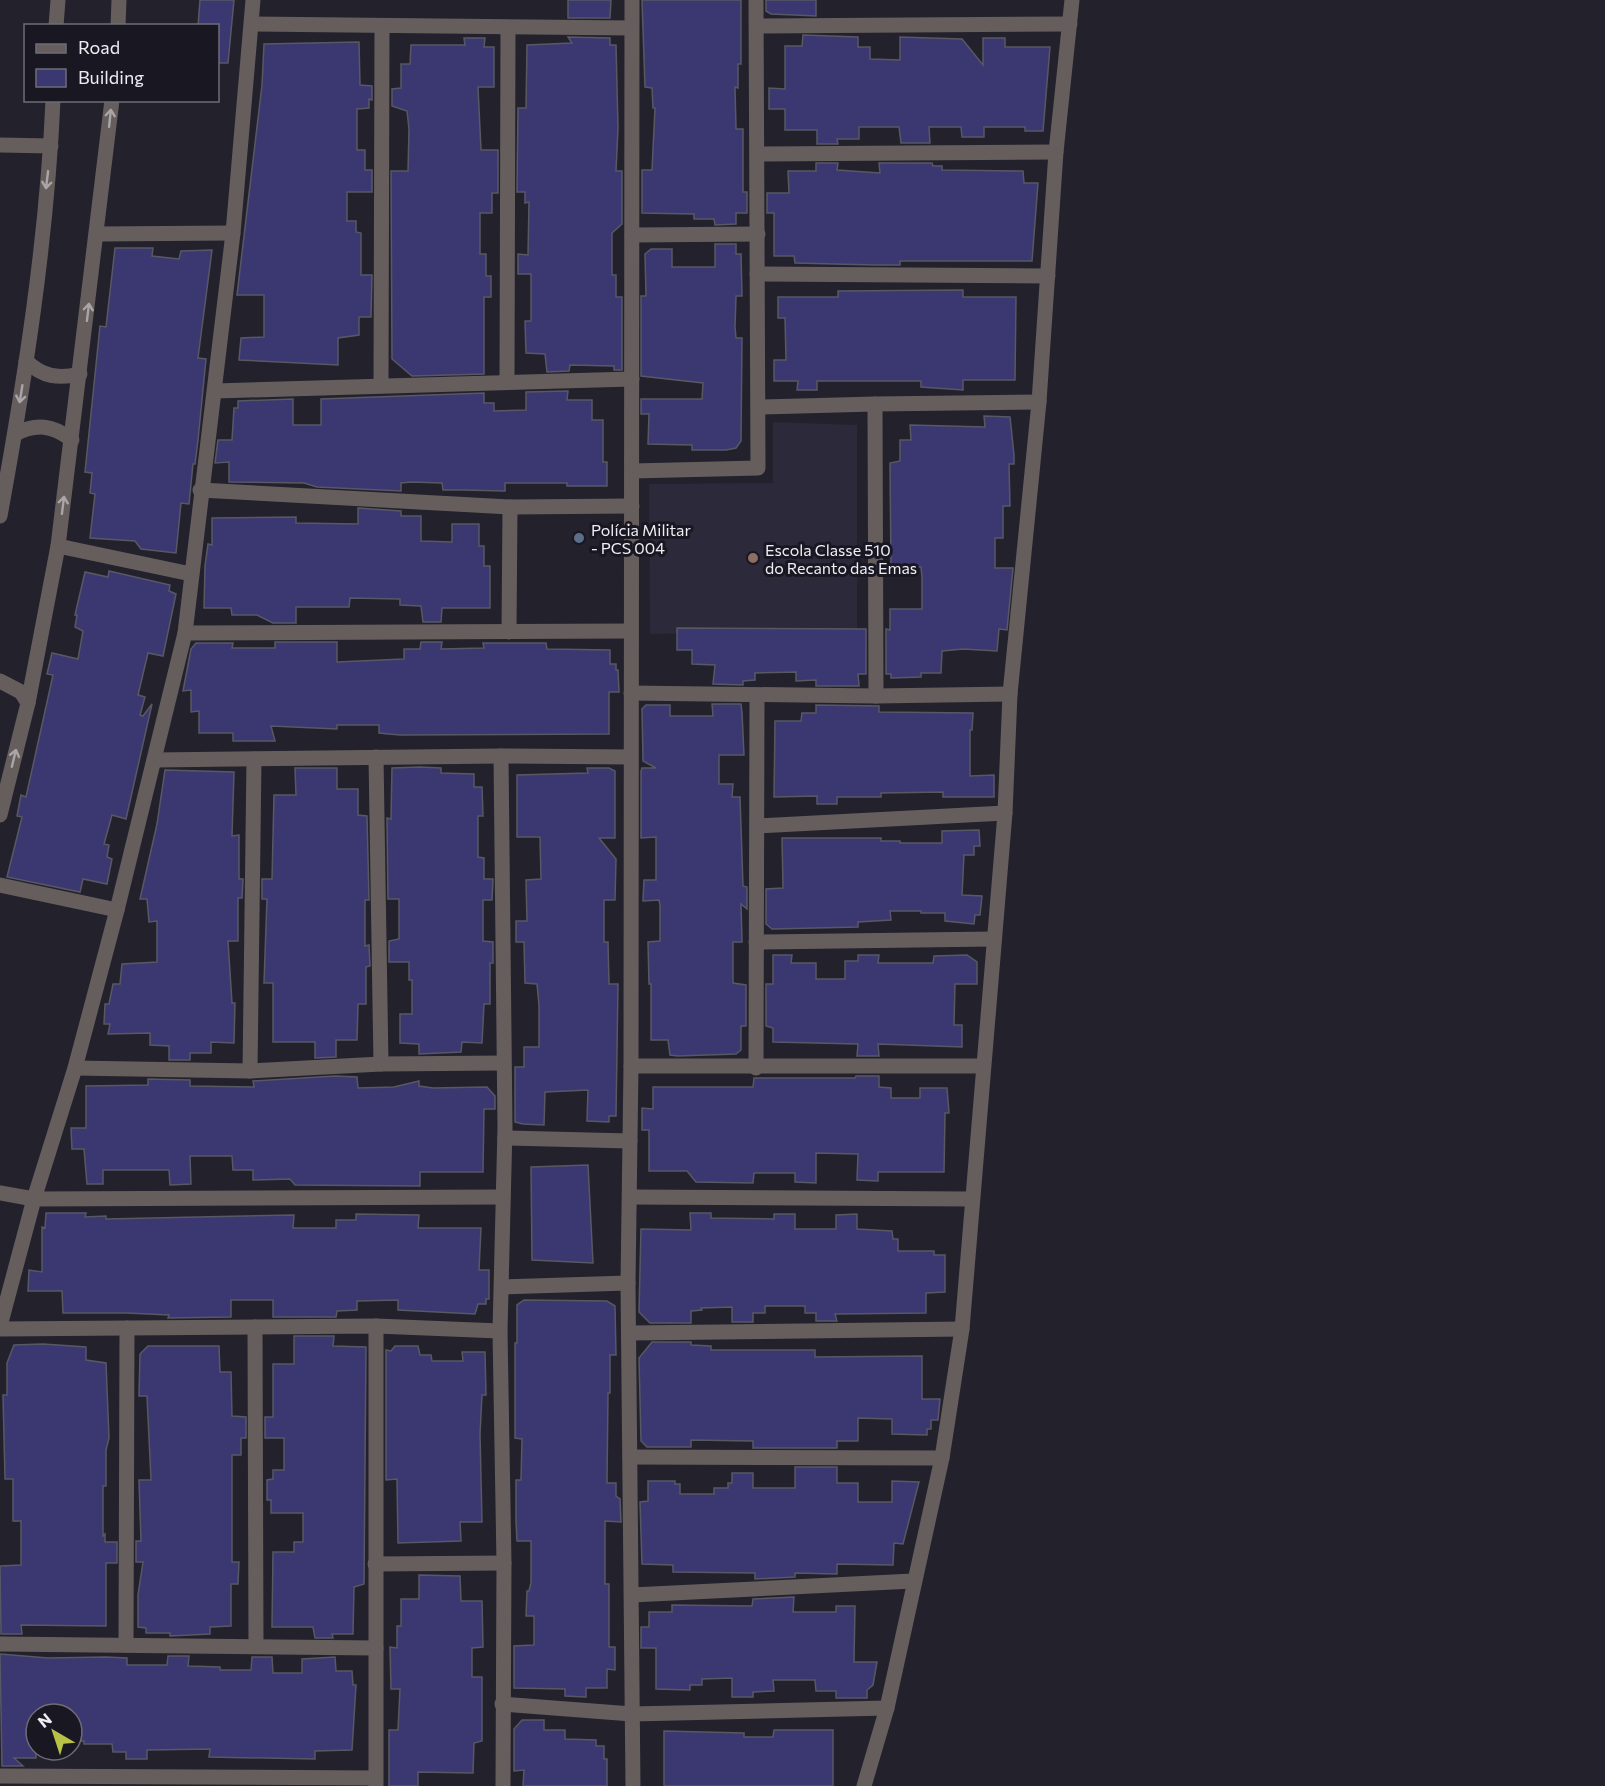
<svg xmlns="http://www.w3.org/2000/svg" width="1605" height="1786" viewBox="0 0 1605 1786" font-family="Commissioner,sans-serif">
<style>
.built{fill:#2c293a}
.building{fill:#3b3771;stroke:#585865;stroke-width:1.5}
.lines{fill:none;stroke-linecap:round;stroke-linejoin:round}
.minor{stroke:#655e5d;stroke-width:15}
.oneway{stroke:#aaa6a8}
.service-dot{fill:#5c6f8a;stroke:#191822;stroke-width:2}
.education-dot{fill:#8d6e63;stroke:#191822;stroke-width:2}
.labels{text-anchor:middle;dominant-baseline:central;stroke-width:6;stroke-linejoin:round;paint-order:stroke}
.poi-label{font-size:16px;fill:#eeedf4;stroke:#191822;text-anchor:start}
</style>
<rect width="100%" height="100%" fill="#23212c"/>
<!-- built -->
<path class="built" d="M773,422L857,425V631L650,634L649,484L773,483Z"/>
<!-- building -->
<g class="building">
<path d="M200,0H234L228,63H218V26H198Z"/>
<path d="M568,0H611L610,18H568Z"/>
<path d="M642,0H741V64H738V88L735,87L736,129H743V192H747V213H736V224L715,225L714,219H694V214L642,213V170H652L655,108H653L652,88L645,87Z"/>
<path d="M766,0H816V16L771,14L766,11Z"/>
<path d="M803,35L858,37V47H870V59L900,60V37L962,39L983,65V38H1005V47H1050L1043,131H1025V127H984V137H962L961,127H929L930,143H901L899,127H859V139H837L838,144H817V130H785V109H769V88L785,89V46H802Z"/>
<path d="M568,37L610,38V45H616L618,128L616,171H622V224L612,233V275H616V297H622V370H614V366L570,365L569,371L547,372L545,354L526,353L525,321H531V274H518V254L528,255L529,202L525,203V192H517L518,108H526L527,45L572,43Z"/>
<path d="M464,38H485L484,47H494V87H478L481,150H498V193H492V213H480V254H486V276H491V297H484V374L412,376L392,359L391,171H408L409,129L407,111L392,106V89L401,88V64H410L411,45H465Z"/>
<path d="M359,42L360,85L372,86V100L369,99V108L357,109V150H365V170H372V192H347V221H356V232L361,233V275H372L371,317H359V335L338,338V365L239,360L241,338L264,337V295H237L262,85L264,44Z"/>
<path d="M816,163H838L837,170L880,173L879,163H932L933,166H942V170L1023,171L1024,183H1038L1032,261H900V265H874L795,263L794,256H774V213H767V193H789L788,171H816Z"/>
<path d="M715,244H736V254H741L742,296H736L735,327L736,338H742L741,441L736,448L726,450H692V445L648,444L649,414H641V399H702L703,383L641,376V296H646L645,254L651,249H672V267H715Z"/>
<path d="M115,248H153L152,256L179,259L181,251L212,250L198,358L206,359L198,440L195,464H193L189,504L181,503L176,553L141,549L135,541L90,538L95,494L90,493L92,473L85,472L100,326L106,327Z"/>
<path d="M963,290V297H1016L1015,380H963V390L921,387V381H817V390H797L798,381H774V360H786L785,318H778V297H838V291Z"/>
<path d="M568,391L567,400H592V420H603V462H607V486H567V483H505V491L463,490H443L442,483L412,482L401,483V491L317,487L304,483L229,482V462L215,463L218,440H232L234,408H238V401L293,399V425H321V399L484,393V403H494V411L526,410V392Z"/>
<path d="M984,416L1010,417L1014,455V464H1009L1010,506H1003V538H995V568H1013L1007,630L999,629L997,651L963,649L942,651L941,673H921V677L891,678V674H886V629L890,630V609H922V577L921,567H891L890,463L900,461V440H911L910,425L985,427Z"/>
<path d="M358,508L401,511V516H421V541L452,542V524H479V546H484V566H490V608H442L441,622H423L421,606L400,605V599L350,598L349,607H296V623H273L257,615H232L231,608H204L205,566L208,544L212,545V518L296,517V523L358,524Z"/>
<path d="M109,571L170,585L169,591L176,594L163,656L148,653L138,695L145,697L140,715L143,716L152,704L126,819L112,815L104,844L109,845L107,857L112,859L107,884L83,879L80,892L7,877L22,817L17,816L21,795L26,797L53,675L47,674L52,653L78,659L83,631L75,627L77,615H75L85,572L108,577Z"/>
<path d="M677,628L866,629V674H858L859,686H816V680L796,681V672L755,673V680L743,681V685L713,684L715,665L692,664V650H677Z"/>
<path d="M275,642H337V662L404,659V649H420L421,642H442L441,649L484,648L483,643H546L547,649L610,650V664H616V670H618L619,692H609V734L400,735L379,733V725H337V729L271,726L275,741H233V733H199V711L191,712V690L183,691L191,649L196,643H233L232,648H275Z"/>
<path d="M712,704H741L742,712L744,755H719V784H733L732,797H740L743,886L747,887V909L741,904L742,942H733V983L746,985V1026H741V1050L736,1054L678,1056L670,1055L668,1040H651V984H649L648,942L660,941V905L659,900L643,901L644,880H656V837L641,838V771L642,768H656L643,761L642,709L646,705H670V716H713Z"/>
<path d="M816,705L879,706V712L973,713L972,730H970V776L994,775V797H943V792L881,793V797H837V804H817V796L774,797L775,721H801L802,713H816Z"/>
<path d="M420,767L441,768V773L474,774V787H482L483,816H478V857L484,858V879H493L492,900H483V941L493,942V963H490V1004H484L482,1043L462,1042L461,1052L419,1054V1044L400,1043V1014H412V980H409V962H389V941L399,939V899H388L387,818L391,819L392,768Z"/>
<path d="M295,768H337V789H358V815L367,816L369,900H365V946L369,945L370,966L366,967V1004H358L357,1040H336V1057L315,1058V1042H273V983H264L267,899H262V879H272L274,795H296Z"/>
<path d="M587,768H609L615,771V838H599L616,859L615,900H604V942H608L609,984H618L616,1116H609V1122L587,1121L588,1090L545,1092L544,1125L523,1124L515,1122V1067H524V1047H539V1005L537,984L525,983L524,942H516V921H527L526,880L541,879L540,837H517V775L588,773Z"/>
<path d="M165,770L234,772L232,836L239,835V879H243L242,898H238V941H228L232,1003H235L234,1043L211,1042V1053H190V1060H169V1046L150,1045V1033L108,1034L110,1024H104L105,1004H109L113,984H120L122,964L157,962V921L149,922L147,899H140L157,824Z"/>
<path d="M979,830L980,846H974V855H964L962,895L982,896L980,915H975L974,924L945,921V913H921V911H890L891,920L858,922V927L772,929L766,924V889L783,888L782,838H881V841H900V843H942V831Z"/>
<path d="M773,955H792L791,963H816V979H845V961H858V955H879L878,963H933L934,956L967,955L977,962V984H955L954,1025H962V1047L878,1044L879,1056H857L858,1044L773,1042V1028L766,1026V984H773Z"/>
<path d="M335,1076L357,1077L358,1088L394,1087L419,1081V1086L433,1088L487,1087L495,1096V1109H484L483,1172H420V1186L295,1185L290,1179L253,1180V1170H233L232,1156H190L191,1184L170,1185L169,1170H103V1184H87L84,1149H72L71,1128H86V1086L148,1085V1079L190,1080V1086L254,1087L253,1081Z"/>
<path d="M856,1076H879V1087L891,1088V1098H920V1088H947L949,1113H945L944,1172H878V1181L857,1180L858,1154L816,1153V1183L795,1182V1173H754L753,1183L696,1182L687,1171H649V1130H642V1108L653,1109V1087H753L754,1078H855Z"/>
<path d="M588,1165L593,1263L532,1260L531,1167Z"/>
<path d="M46,1213H86L85,1217L106,1216V1219L294,1215L293,1228H336V1220H356V1214L419,1215L418,1228H481L479,1270H489V1299H486V1304H478L475,1314L398,1310V1300L357,1301V1310L337,1311L336,1317H273V1300H231V1317L168,1318L169,1315L127,1313H63L62,1291H28L29,1270L42,1272V1227L45,1228Z"/>
<path d="M690,1213H711V1218L774,1219V1214H795V1229H836V1215L857,1214V1229L892,1231L893,1239H898V1251H934V1255H945V1292L926,1293V1313L835,1314L837,1321H816V1313H805V1306H765V1313H753V1322H732V1307L701,1308L702,1310L691,1311V1323H650L639,1312L641,1229L691,1230Z"/>
<path d="M524,1300L607,1301L615,1306L616,1355H610V1393H608L607,1483H616V1496L620,1499L621,1522L605,1521V1584H609V1647H615V1670L607,1669V1688H586V1697L565,1696V1689L514,1688V1646L534,1645V1616H526L527,1591H529L531,1583V1541H517L516,1521V1480H521L522,1439L515,1438V1343H517V1305Z"/>
<path d="M294,1336H334L333,1346L366,1347L364,1584L354,1587L353,1634H332L333,1638H315L313,1627H272L273,1552H294V1542H303V1513H271V1500H267V1480L273,1479V1470H284V1438H265V1417H273V1364H294Z"/>
<path d="M652,1342H691V1345L711,1346V1350H815V1357L922,1356V1399H940L938,1420H931V1429H927V1435L892,1434V1419L858,1418V1441H837V1448H753V1441L691,1440V1447H647L641,1441L639,1358Z"/>
<path d="M43,1344L86,1347V1360L106,1363L109,1438L106,1450V1486H103V1536L105,1534V1542H117V1563H106V1626L21,1625L22,1634H1L0,1566L21,1565V1521H13V1479H5L3,1395H7V1363L14,1345Z"/>
<path d="M148,1346H219L220,1372H231L232,1416L246,1417V1438H241V1455H232V1562H239L238,1584H231V1626L210,1627V1634L170,1636V1633H146V1628L138,1627V1595L143,1562H136V1541H141L139,1480H151L147,1396H139L140,1354Z"/>
<path d="M395,1346H418L420,1355H431L432,1361H463L462,1352H485L486,1395H482L480,1434L482,1522H460L461,1541L398,1543L397,1479L386,1480V1350L391,1351Z"/>
<path d="M795,1467H837V1483H858V1502H892V1481L919,1482L903,1544L894,1543L893,1565L837,1564V1574L795,1573V1577L755,1579V1573L673,1572V1565L642,1564L640,1502L648,1501V1481H675V1484H680V1494H714V1488H728V1483H732V1473H753V1488H795Z"/>
<path d="M419,1575L460,1576L461,1601H482L483,1647L472,1648V1677H482V1741L474,1743L473,1773L418,1772V1786H389V1730H398L400,1689H391L390,1647L397,1648V1626H401V1599H419Z"/>
<path d="M794,1597L793,1612H836V1606H855L854,1662H877L873,1685L867,1690V1698H836V1691H816L815,1680H773L774,1691L753,1692V1697H732V1678L702,1679V1685H690V1690L656,1689V1648H641V1627H649V1612H672V1605L752,1606L753,1599Z"/>
<path d="M0,1654L48,1658L106,1657L127,1658V1665H167L168,1656H189L188,1666L220,1667V1670H251L252,1657H272L273,1673H302V1659L335,1657L336,1671H352L353,1685H356L352,1750L315,1751V1759L209,1757L210,1749L147,1750V1759H126V1752H113L112,1744H84V1741H72V1714H36V1758H14L23,1766H2Z"/>
<path d="M522,1720H544V1730H565V1739L596,1740V1746H604V1759H607V1786H523L524,1770L514,1771V1729Z"/>
<path d="M774,1730H833V1786H664V1731L744,1733V1737H773Z"/>
</g>
<g class="lines">
<!-- minor -->
<g class="minor">
<path d="M632,0L631,1066L628,1283L633,1786"/>
<path d="M253,24L631,28"/>
<path d="M56,26L58,0"/>
<path d="M118,26L119,0"/>
<path d="M757,26L1070,24"/>
<path d="M0,145L51,146"/>
<path d="M758,154L1056,152"/>
<path d="M97,234L233,233"/>
<path d="M632,235L758,234"/>
<path d="M757,274L1048,276"/>
<path d="M26,361C43,377 58,379 80,374"/>
<path d="M507,382L508,28"/>
<path d="M381,386L382,26"/>
<path d="M215,391L632,379"/>
<path d="M875,404L1039,402"/>
<path d="M758,407L875,404L876,696"/>
<path d="M15,434C36,423 53,425 72,440"/>
<path d="M632,471L758,468L756,0"/>
<path d="M200,490L510,507L632,506"/>
<path d="M0,516C25,379 47,239 53,100"/>
<path d="M58,546L191,574"/>
<path d="M509,632L510,507"/>
<path d="M185,633L631,631"/>
<path d="M0,681L21,692L28,703"/>
<path d="M631,693L876,696L1010,694"/>
<path d="M501,756L505,1127L500,1331L504,1563L503,1786"/>
<path d="M376,757L381,1064"/>
<path d="M155,760L501,756L631,757"/>
<path d="M0,815L28,703L58,546L112,100"/>
<path d="M757,826L1005,813"/>
<path d="M0,885L117,910"/>
<path d="M756,942L994,939"/>
<path d="M631,1066H982"/>
<path d="M75,1068L250,1071L381,1064L503,1063"/>
<path d="M756,1068L757,695"/>
<path d="M250,1071L254,759"/>
<path d="M505,1138L630,1141"/>
<path d="M0,1193L34,1199L503,1197"/>
<path d="M630,1197L971,1199"/>
<path d="M502,1287L628,1283"/>
<path d="M0,1326L34,1199L75,1068L117,910L185,633L233,233L253,0"/>
<path d="M255,1327L256,1646"/>
<path d="M0,1329L376,1326L500,1331"/>
<path d="M630,1333L962,1329"/>
<path d="M630,1457L942,1458"/>
<path d="M375,1564L504,1563"/>
<path d="M632,1595L913,1581"/>
<path d="M0,1644L376,1648"/>
<path d="M126,1645L127,1328"/>
<path d="M502,1704L632,1714L887,1708"/>
<path d="M0,1776L375,1778"/>
<path d="M376,1786V1326"/>
<path d="M864,1786L887,1708L942,1458L962,1329L1005,813L1010,694L1039,402L1056,152L1072,0"/>
</g>
</g>
<!-- one-way arrows -->
<defs><path id="oneway-shaft" d="M-6 0H5M1.5-3L5.5 0L1.5 3" fill="none" stroke-width="1.6" stroke-linecap="round" stroke-linejoin="round" transform="scale(1.5)"/></defs>
<g class="oneway">
<use href="#oneway-shaft" transform="translate(110 118) rotate(-84)"/>
<use href="#oneway-shaft" transform="translate(47 180) rotate(97)"/>
<use href="#oneway-shaft" transform="translate(88 312) rotate(-83)"/>
<use href="#oneway-shaft" transform="translate(21 394) rotate(99)"/>
<use href="#oneway-shaft" transform="translate(63 505) rotate(-83)"/>
<use href="#oneway-shaft" transform="translate(14 758) rotate(-76)"/>
</g>
<!-- markers -->
<circle class="service-dot" cx="579" cy="538" r="6"/>
<circle class="education-dot" cx="753" cy="558" r="6"/>
<g class="labels">
<!-- poi labels -->
<g class="poi-label">
<text x="591" y="529">Polícia Militar<tspan x="591" dy="18">- PCS 004</tspan></text>
<text x="765" y="549">Escola Classe 510<tspan x="765" dy="18">do Recanto das Emas</tspan></text>
</g>
</g>
<!-- legend -->
<rect x="24" y="24" width="195" height="78" fill="#191822" stroke="#6e6d76" stroke-width="1.5"/>
<rect x="36" y="44" width="30" height="9" fill="#655e5d" stroke="#6e6d76" stroke-width="1.5"/>
<text x="78" y="54" font-size="18" fill="#eeedf4">Road</text>
<rect x="36" y="69" width="30" height="18" fill="#3b3771" stroke="#6e6d76" stroke-width="1.5"/>
<text x="78" y="84" font-size="18" fill="#eeedf4">Building</text>
<!-- north arrow -->
<g transform="translate(54 1732) rotate(321)"><circle r="28" fill="#191822" stroke="#6e6d76" stroke-width="1.5"/>
<path d="M0-4.5L10 22L0 15L-10 22Z" fill="#b9c146"/>
<text y="-9" font-size="16" font-weight="bold" text-anchor="middle" fill="#eeedf4">N</text>
</g>
</svg>
